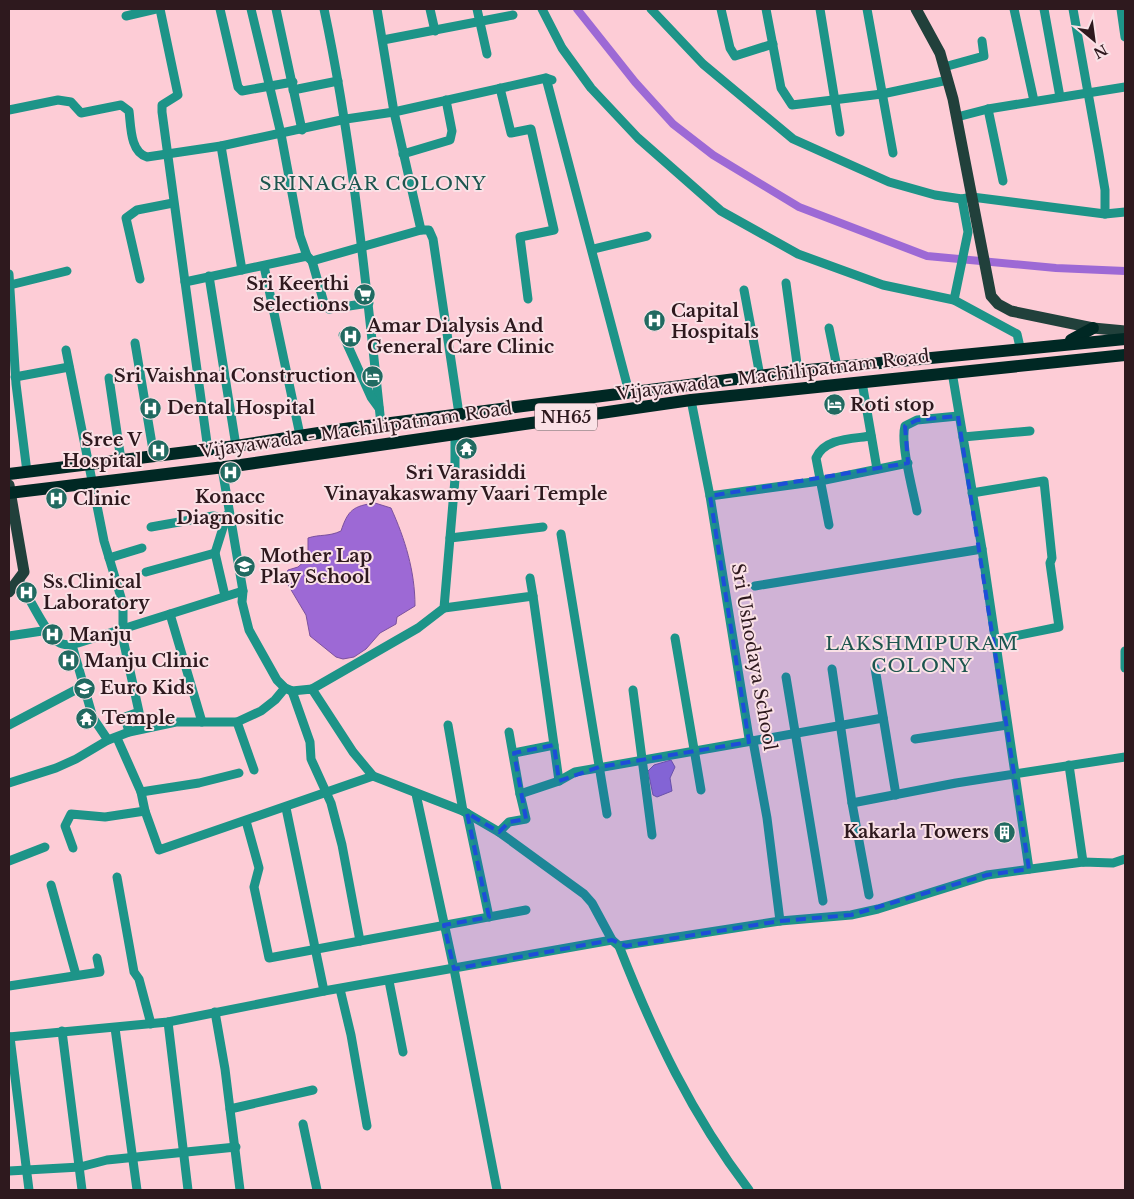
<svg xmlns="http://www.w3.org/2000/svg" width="1134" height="1199" viewBox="0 0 1134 1199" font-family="'Libre Baskerville',serif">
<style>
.water{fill:#9d69d5;stroke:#7c519e}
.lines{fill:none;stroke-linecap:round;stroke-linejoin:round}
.canal{stroke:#9d69d5;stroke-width:8}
.minor{stroke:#1d9488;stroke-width:9}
.major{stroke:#21403b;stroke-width:11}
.highway{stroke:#002824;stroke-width:12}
.marked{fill:#1d4ed8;fill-opacity:0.2;stroke:#1d4ed8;stroke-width:4;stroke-dasharray:10 6;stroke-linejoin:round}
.labels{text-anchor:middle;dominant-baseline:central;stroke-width:4;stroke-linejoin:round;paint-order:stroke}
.shield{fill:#fae1e6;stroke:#6b555a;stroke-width:1}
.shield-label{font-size:16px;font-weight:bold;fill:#2e191e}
.poi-label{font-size:18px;font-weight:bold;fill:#2e191e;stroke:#fae1e6;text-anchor:start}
.street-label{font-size:18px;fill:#2e191e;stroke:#fae1e6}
.neighbourhood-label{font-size:19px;letter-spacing:1px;fill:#1c554e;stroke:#fae1e6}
</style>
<rect width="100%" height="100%" fill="#fdccd6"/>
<!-- water -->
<g class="water">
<path d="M375,503L391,508C405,539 415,571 415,606L397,617L396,624L380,633L366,649L354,657L343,659L336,657L310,636L306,615L284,578L288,570L298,567L308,558V538C320,534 328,537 341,531C348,510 353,506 375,503Z"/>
<path d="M671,760L675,767L670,778L672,791L657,797L653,795L648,771L654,765Z"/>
</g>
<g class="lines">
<!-- canal -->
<path class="canal" d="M577,9L635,82L673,124L713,155L799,207L927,256L1056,268L1125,271"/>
<!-- minor -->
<g class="minor">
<path d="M160,9L178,95L162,105V112L185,282"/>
<path d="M220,9L238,87L242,91L293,82"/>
<path d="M251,9L281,134L300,236L307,256"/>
<path d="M276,9L302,130"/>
<path d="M324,9C353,146 366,285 381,424"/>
<path d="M377,9L394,112L421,230"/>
<path d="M430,9L435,31"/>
<path d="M477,9L487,54"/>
<path d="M542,9L562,48L591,88L638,138L721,211L798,254L883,285L954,300L1017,334L1020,347"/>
<path d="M651,9L703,64L793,139L889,182L935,195L962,199L972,197L1105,214L1125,212"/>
<path d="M721,9L730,48L735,56L773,44"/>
<path d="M766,9L781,88L792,105L882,94L948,80"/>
<path d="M820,9L840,132"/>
<path d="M867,9L893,153"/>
<path d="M1014,9L1034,101"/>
<path d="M1044,9L1060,97"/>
<path d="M1073,9L1099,154L1105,190V214"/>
<path d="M1121,9L1125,37"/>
<path d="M126,16L156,9"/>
<path d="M383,40L513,15"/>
<path d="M944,67L984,56L982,41"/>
<path d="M546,78L629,392"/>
<path d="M500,88L511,133L531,129L554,230L520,237L528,299"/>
<path d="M293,90L338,81"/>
<path d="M988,109L1003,181"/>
<path d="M9,110L58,100L71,102L81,113L121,105L129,111C131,126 130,152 147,157L221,146L346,119L394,112L546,78L552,80"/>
<path d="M957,117L988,109L1125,87"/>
<path d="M221,146L242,270"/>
<path d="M403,154L450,140L452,131L446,100"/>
<path d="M593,249L647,236"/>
<path d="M312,261L324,303L329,309L369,303"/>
<path d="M264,266L300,435"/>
<path d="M9,274L16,384L27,472"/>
<path d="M209,276L236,446"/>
<path d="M140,279L126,218L137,210L173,203"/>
<path d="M786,283L798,371"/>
<path d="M10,285L67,271"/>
<path d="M744,290L760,376"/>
<path d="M954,300L968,232L962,199"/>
<path d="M829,328L837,367"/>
<path d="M343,335L371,397L379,408"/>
<path d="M135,343L154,456"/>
<path d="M66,350L104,541L123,604V639L139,712L125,717L129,732"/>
<path d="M952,372L982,549L1029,869"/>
<path d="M15,377L69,367"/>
<path d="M109,378L121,460"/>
<path d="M862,382L877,469"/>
<path d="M691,400L710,496L749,738L753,741L767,818L780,921"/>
<path d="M963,437L1030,431"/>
<path d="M208,450L185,282L307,256L312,261L421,230H429L433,239L459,414"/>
<path d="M222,468L243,591L242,602L249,630L277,680L285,688L292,691L312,689L353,752L373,776L463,811L499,832L584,894L592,903L612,940L619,946L780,921L851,915L878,909L987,875L1083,862L1113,863L1125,859"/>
<path d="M972,493L1044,481L1052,558L1050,563L1059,627L995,640"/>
<path d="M710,496L820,481L908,463"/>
<path d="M917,511C913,491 900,443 905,426L917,420L958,416"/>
<path d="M829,525L816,458C824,438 852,439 871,436"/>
<path d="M151,527L213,516L225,518"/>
<path d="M561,534L607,814"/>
<path d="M450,538L543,527"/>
<path d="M215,553L227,515"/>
<path d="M109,558L142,548"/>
<path d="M146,572L215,553L225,596"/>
<path d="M19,580C27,594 47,635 58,642C64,646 71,645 78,643L243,591"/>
<path d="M755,586L982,549"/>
<path d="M444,608L533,596L530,578"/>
<path d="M170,614L202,722"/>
<path d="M9,636L49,630"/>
<path d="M675,638L701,790"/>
<path d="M72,645L93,718L108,740"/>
<path d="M1125,651V668"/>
<path d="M875,668L896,795"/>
<path d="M832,669L852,803L869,895"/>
<path d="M786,677L823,901"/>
<path d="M312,689L418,628L444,608L455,479V434"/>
<path d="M633,690L652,835"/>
<path d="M292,691L310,742L311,759L331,803L342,845L360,941"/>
<path d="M237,722L254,770"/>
<path d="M9,725L83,686"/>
<path d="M448,725L463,811"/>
<path d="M509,732L520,794"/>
<path d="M117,738L141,792L145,811L159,850L373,776"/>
<path d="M915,739L1007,725"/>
<path d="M554,745L559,781"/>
<path d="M514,753L554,745L533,596"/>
<path d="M1069,765L1083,862"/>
<path d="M9,783L56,768L76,759L108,740L129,732L176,722H237L261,711L275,700L285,688"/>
<path d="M141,792L199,783L239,773"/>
<path d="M416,794L454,969L497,1190"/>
<path d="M852,803L956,783L1125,757"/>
<path d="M286,808L324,991"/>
<path d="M467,813L489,917"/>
<path d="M246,821L259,868L254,887L269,958L526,910"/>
<path d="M499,832L509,822L526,819L520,794L559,781L575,772L883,718"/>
<path d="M73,848L65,826L71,814L105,817L145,811"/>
<path d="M9,861L45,847"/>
<path d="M117,877L134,972L139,979L151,1024"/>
<path d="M51,885L76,975"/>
<path d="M619,946C654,1035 691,1114 749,1190"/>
<path d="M389,981L403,1052"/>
<path d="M9,986L100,972L97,958"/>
<path d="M340,989L351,1035L367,1126"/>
<path d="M215,1012L225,1069L240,1190"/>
<path d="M168,1022L188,1190"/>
<path d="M115,1028L137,1190"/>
<path d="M62,1031L82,1190"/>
<path d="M9,1037L168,1022L324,991L612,940"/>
<path d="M10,1037L29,1190"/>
<path d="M230,1109L313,1090"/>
<path d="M303,1124L317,1190"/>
<path d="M9,1171L80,1167L107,1160L236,1147"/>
</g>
<!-- major -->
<g class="major">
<path d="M916,9L940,53L953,99L991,296L998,304L1011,311L1093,328L1125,331"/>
<path d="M9,485L24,572L9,592"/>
</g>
<!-- highway -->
<g class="highway">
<path d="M1071,340L1093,328"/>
<path d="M9,474L236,446L344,429L798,371L1125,339"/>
<path d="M9,493L241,465L691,400L1125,355"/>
</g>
</g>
<!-- marked area -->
<path class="marked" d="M958,416L1029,869L987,875L851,915L780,921L626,946L612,940L454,969L444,925L489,917L467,813L499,832L509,822L526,819L514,753L554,745L559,781L599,767L749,742L710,496L908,463L905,426L917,420Z"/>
<!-- icons -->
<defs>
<symbol id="supermarket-disc" viewBox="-11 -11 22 22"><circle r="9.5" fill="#216a61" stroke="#fae1e6"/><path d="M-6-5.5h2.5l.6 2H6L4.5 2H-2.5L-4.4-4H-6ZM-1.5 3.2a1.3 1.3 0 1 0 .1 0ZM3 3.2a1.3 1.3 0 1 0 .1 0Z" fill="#fff"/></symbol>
<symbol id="hospital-disc" viewBox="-11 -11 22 22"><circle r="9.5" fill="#216a61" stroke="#fae1e6"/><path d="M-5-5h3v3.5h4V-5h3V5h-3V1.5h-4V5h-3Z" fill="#fff"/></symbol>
<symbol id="hotel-disc" viewBox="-11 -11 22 22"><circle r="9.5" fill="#216a61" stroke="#fae1e6"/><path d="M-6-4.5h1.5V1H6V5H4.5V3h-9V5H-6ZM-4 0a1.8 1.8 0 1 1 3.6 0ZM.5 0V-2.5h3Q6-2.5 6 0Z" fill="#fff"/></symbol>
<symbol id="temple-disc" viewBox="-11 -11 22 22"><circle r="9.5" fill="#216a61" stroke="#fae1e6"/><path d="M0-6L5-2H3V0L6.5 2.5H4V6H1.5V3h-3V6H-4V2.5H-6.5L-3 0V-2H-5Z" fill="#fff"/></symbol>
<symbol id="school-disc" viewBox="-11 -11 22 22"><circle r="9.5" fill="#216a61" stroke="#fae1e6"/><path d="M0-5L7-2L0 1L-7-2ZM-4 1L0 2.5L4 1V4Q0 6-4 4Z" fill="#fff"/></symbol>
<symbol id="building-disc" viewBox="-11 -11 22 22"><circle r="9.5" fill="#216a61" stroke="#fae1e6"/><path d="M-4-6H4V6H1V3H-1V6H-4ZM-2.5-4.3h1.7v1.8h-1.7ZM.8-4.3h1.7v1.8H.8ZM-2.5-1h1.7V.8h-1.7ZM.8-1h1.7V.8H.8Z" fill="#fff"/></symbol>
</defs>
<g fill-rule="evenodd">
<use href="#supermarket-disc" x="352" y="282" width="25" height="25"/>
<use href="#hospital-disc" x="642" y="308" width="25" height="25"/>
<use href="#hospital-disc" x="338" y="324" width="25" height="25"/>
<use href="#hotel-disc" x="360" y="364" width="25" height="25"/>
<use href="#hotel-disc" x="822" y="392" width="25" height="25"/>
<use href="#hospital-disc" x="138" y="396" width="25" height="25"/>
<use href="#temple-disc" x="454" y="436" width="25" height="25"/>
<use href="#hospital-disc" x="146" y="438" width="25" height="25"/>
<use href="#hospital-disc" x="218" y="460" width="25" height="25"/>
<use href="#hospital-disc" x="44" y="486" width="25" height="25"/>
<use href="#school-disc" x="232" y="554" width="25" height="25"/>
<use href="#hospital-disc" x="14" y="580" width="25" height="25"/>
<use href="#hospital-disc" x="40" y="622" width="25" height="25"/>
<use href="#hospital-disc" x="56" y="648" width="25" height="25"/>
<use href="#school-disc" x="72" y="676" width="25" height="25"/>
<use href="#temple-disc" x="74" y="706" width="25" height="25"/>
<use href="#building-disc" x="992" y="820" width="25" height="25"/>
</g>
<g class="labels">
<!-- shield labels -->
<rect class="shield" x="535" y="403.5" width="62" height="27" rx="4"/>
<g class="shield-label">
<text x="566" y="417">NH65</text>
</g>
<!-- poi labels -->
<g class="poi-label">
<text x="349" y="284" text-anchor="end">Sri Keerthi<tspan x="349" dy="21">Selections</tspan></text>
<text x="671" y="311">Capital<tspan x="671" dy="21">Hospitals</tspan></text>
<text x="367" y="326">Amar Dialysis And<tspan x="367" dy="21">General Care Clinic</tspan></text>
<text x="356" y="376" text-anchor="end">Sri Vaishnai Construction</text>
<text x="850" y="405">Roti stop</text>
<text x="167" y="408">Dental Hospital</text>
<text x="142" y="440" text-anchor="end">Sree V<tspan x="142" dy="21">Hospital</tspan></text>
<text x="466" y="473" text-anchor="middle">Sri Varasiddi<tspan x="466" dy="21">Vinayakaswamy Vaari Temple</tspan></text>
<text x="230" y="497" text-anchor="middle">Konacc<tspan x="230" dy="21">Diagnositic</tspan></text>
<text x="73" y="499">Clinic</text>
<text x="260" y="556">Mother Lap<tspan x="260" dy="21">Play School</tspan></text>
<text x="43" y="582">Ss.Clinical<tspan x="43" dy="21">Laboratory</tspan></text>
<text x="69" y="635">Manju</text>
<text x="84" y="661">Manju Clinic</text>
<text x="100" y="688">Euro Kids</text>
<text x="102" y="718">Temple</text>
<text x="989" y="832" text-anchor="end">Kakarla Towers</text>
</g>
<!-- street labels -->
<g class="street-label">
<text transform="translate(773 375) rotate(-7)">Vijayawada - Machilipatnam Road</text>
<text transform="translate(356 430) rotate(-8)">Vijayawada - Machilipatnam Road</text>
<text transform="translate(754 657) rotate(80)">Sri Ushodaya School</text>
</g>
<!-- neighbourhood labels -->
<g class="neighbourhood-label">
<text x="373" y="183">SRINAGAR COLONY</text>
<text x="922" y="643">LAKSHMIPURAM<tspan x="922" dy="22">COLONY</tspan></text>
</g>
</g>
<!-- border -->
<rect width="1134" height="1199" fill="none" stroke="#2e191e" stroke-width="20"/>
<!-- north arrow -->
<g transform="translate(1094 40) rotate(151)" stroke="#fae1e6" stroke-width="4" paint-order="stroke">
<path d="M0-4L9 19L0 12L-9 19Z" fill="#2e191e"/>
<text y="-8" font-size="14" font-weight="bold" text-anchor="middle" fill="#2e191e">N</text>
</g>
</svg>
